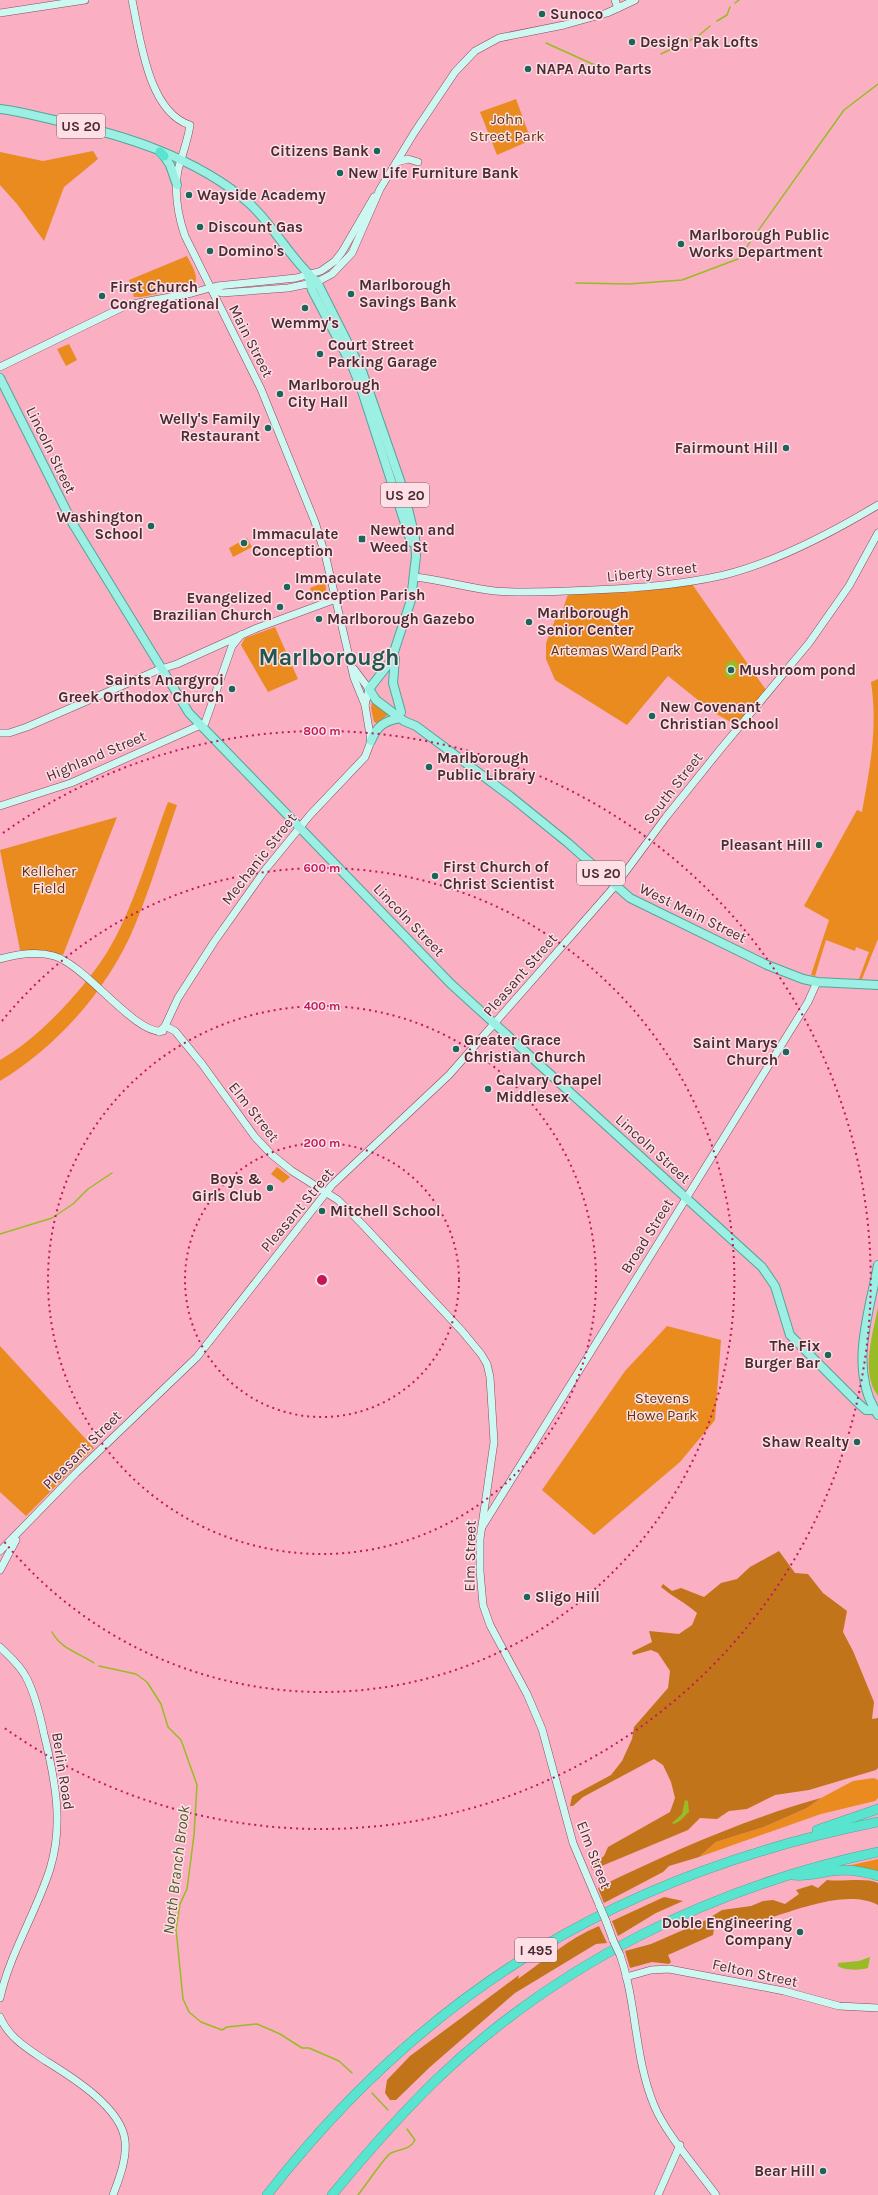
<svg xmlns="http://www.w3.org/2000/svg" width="878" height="2195" viewBox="0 0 878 2195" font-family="Karla,sans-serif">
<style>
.green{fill:#e98b1f}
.forest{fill:#c2741b}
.water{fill:#99bb25}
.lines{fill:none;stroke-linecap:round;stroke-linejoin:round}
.stream{stroke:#99bb25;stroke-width:1.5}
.secondary-casing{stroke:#8b4a5d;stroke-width:8}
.primary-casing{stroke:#54a499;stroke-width:10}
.highway-casing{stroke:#54a499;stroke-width:10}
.secondary{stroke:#cdf7f1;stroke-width:7}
.primary{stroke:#9befe3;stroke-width:8}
.highway{stroke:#59e4d0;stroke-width:9}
.secondary-bridge-casing{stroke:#8b4a5d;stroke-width:8;stroke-linecap:butt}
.secondary-bridge{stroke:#cdf7f1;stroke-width:7}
.ring{fill:none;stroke:#c2185b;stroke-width:2;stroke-dasharray:2 4}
.poi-dot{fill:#1c655b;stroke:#fedfe6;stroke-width:1.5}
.labels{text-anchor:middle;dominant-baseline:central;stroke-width:3;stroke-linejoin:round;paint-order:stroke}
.shield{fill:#fedfe6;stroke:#806269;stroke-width:1}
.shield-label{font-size:14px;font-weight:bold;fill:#4a2c34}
.poi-label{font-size:15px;font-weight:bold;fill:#4a2c34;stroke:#fedfe6;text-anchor:start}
.park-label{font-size:15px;fill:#5e3508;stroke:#fedfe6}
.street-label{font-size:15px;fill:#4a2c34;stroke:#fedfe6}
.water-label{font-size:16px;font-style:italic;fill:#4f5e28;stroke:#fedfe6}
.town-label{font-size:23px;font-weight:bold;fill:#205850;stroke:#fedfe6}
.centre{fill:#c2185b;stroke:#fedfe6;stroke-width:2}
.ring-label{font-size:12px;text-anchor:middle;font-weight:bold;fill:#c2185b;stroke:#fedfe6;stroke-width:3;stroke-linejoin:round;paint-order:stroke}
</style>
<rect width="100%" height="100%" fill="#faafc2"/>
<!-- green -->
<g class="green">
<path d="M516,99L531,140L497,155L480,112Z"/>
<path d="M93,151L98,159L64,187L44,241L17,204L0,185V152L43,161Z"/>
<path d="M187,256C191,265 201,277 193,287L141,297H134L129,280Z"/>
<path d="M69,344L77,360L66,366L57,349Z"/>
<path d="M247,538L252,547L233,557L229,548Z"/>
<path d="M325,582L327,596L315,601L310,588Z"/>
<path d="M692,584L766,690L736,725L713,712L668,676L627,725L555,680L546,659V643L556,617L562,612L568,594L631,592Z"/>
<path d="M275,627L298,679L268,692L241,645L245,638Z"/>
<path d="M878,679V939L862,979H859L869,952L856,947L855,951L826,940L815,976L811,975L829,920L804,906L857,810L862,812C870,766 878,729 871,682Z"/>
<path d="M372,701L389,714L377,723L374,722L371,708Z"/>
<path d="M168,802L177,805C163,845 151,886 135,925C109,988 58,1046 0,1081V1060C39,1038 82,991 106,954C132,913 150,849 168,802Z"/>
<path d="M117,817L63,955L42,950H20L0,850Z"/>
<path d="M277,1167L290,1177L283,1183L271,1174Z"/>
<path d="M667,1326L721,1340L715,1420L680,1462L594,1535L542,1490L625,1371Z"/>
<path d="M0,1346L94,1448L26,1516L0,1492Z"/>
<path d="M874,1778L878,1780V1798L875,1801L821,1814L699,1857L716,1842L764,1827L807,1808L821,1798L853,1781Z"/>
<path d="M878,1859V1872L847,1866Z"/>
</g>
<!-- forest -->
<g class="forest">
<path d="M779,1551L795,1573L808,1574L823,1593L847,1611L843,1632L853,1651L874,1702L872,1719L878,1718V1768L876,1770L809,1790L775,1795L747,1809L729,1811L717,1819L700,1818L688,1830L592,1870L591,1866L604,1856L608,1847L670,1812L675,1798L671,1782L663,1765L654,1759L583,1797L573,1806H570L572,1796L611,1775L622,1761L632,1739L634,1727L668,1688L670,1671L658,1653L651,1650L633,1655L632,1652L652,1642L649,1631L679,1634L692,1625L697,1613C686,1603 673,1597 661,1587L663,1584L672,1591L681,1588L704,1597L721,1583L737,1579L750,1567Z"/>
<path d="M821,1798L807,1808L764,1827L716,1842L699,1857L669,1866L663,1872L604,1903L598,1888L601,1886C671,1852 745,1819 821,1798Z"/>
<path d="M827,1880C842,1882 866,1877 878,1883V1905C842,1885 774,1920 736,1928L729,1924H719L714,1929L713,1935L668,1955L671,1962L669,1964L652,1962L630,1968L625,1951L651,1944L706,1920L722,1910L751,1906L763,1901L773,1900L785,1904L799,1894L796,1890L812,1885L818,1888Z"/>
<path d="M664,1897L683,1901L656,1913L618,1936L612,1921Z"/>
<path d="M599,1926L607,1943L596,1944L515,1993L430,2067L396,2100H390L385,2093L387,2080L410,2056L519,1975L518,1979C544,1961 569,1938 599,1926Z"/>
</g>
<!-- water -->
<g class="water">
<path d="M734,660L738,665L735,676L729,679L724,674L726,663Z"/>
<path d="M878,1307V1396C860,1372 873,1334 878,1307Z"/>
<path d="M685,1800L688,1801L689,1812C684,1816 680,1823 673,1824L672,1823L682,1814Z"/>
<path d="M870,1957L868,1968C860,1970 845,1971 838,1966V1963L859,1961Z"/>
</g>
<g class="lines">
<!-- stream -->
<g class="stream">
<path d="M735,3L739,0"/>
<path d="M717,21L727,15L730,7"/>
<path d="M546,43L608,71"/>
<path d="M661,54L697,37L710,26"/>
<path d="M576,283L629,284L682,280L738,259L844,110L878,84"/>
<path d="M0,1234L52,1218L73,1204L88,1189L112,1173"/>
<path d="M52,1632C61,1649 79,1653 94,1663"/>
<path d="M99,1666L136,1674L147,1682L161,1704L168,1727L181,1740L186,1754L197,1785L194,1835L187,1889L180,1904L176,1929L183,1999L189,2012L201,2022L222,2030L227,2027L257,2024L280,2034L302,2048H309L339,2061L352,2073"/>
<path d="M372,2093L388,2110"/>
<path d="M358,2195C364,2188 385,2156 391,2153C400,2149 410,2150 415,2140L407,2129"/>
</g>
<defs>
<g id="secondary">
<path d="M132,0C140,37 148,112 190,125C188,140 182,155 178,170C174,191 178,216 185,236L261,389L315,522L326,558L354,678L365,705"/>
<path d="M615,0L618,8"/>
<path d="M0,13L85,0"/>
<path d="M397,162L408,159L418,162"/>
<path d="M210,288L222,293L288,288L317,282L332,274L352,253L380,189L414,133L455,72L475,51L499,38L564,25L607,13L635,0"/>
<path d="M0,367L127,305L192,293L217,286L296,278L321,271L335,261L342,252L374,197"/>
<path d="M415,577C442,580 468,588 495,591C520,593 543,592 568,591C621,589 672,587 724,575C776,562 833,532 878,505"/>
<path d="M0,733H9L27,727L158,670L177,664L257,628L336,599"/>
<path d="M0,806L71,783L205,723L232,646L241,635"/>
<path d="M0,959C18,954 36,951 54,956C86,965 136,1036 163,1031"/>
<path d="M165,1026L175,1031L202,1064L255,1137L271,1154L292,1171L338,1200L362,1224L462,1331L481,1354L487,1364L490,1377L494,1442L480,1539V1571L483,1605L490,1625L527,1694L542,1729L573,1843L600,1907"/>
<path d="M159,1032L165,1026L178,998L214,942L265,870L310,815L365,757L371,741L365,705L369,689L354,669"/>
<path d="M482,1527L808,1002L817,982"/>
<path d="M0,1551L76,1473L197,1357L332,1185L449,1075L615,886L666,817L719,751L809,643L849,586L878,533"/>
<path d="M0,1570L16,1540"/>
<path d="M0,1647C9,1656 20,1665 26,1677C35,1694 40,1715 44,1734C55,1779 64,1824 50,1869C36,1913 10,1953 0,1998"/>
<path d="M606,1921L613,1940"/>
<path d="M620,1955C637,2003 634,2057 654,2105C665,2133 698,2170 716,2195"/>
<path d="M626,1977L651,1970L669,1969L784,1991L839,2006L878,2008"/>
<path d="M0,2017C9,2038 28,2049 46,2061C72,2077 122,2108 125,2141C127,2159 119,2179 113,2195"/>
<path d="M658,2195L680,2145"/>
</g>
<g id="primary">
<path d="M0,109C18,111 36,116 54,120C121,134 197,157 250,204C275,227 291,260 317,282L362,371L404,492L415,538L416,556L411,600L391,661L369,689L376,700L404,721L416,726L510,796L568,843L630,898L767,965L803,979L817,982L878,985"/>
<path d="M164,156L170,165L177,185"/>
<path d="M308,275L312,290L353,368L361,388L411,542"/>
<path d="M0,378L73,524L189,713L451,984L762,1267L775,1286L790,1335L858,1403L866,1410H875"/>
<path d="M395,658L393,683L401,712"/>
<path d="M371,741C377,726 384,721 400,718"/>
<path d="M878,1265C869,1314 848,1370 878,1415"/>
</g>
<g id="highway">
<path d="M160,152L164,156"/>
<path d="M817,1830L878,1809"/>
<path d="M792,1875C806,1877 818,1873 832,1871C847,1869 863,1871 878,1876"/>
<path d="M267,2195C427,1989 622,1873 878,1822"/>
<path d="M332,2195C365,2155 399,2116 436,2080C559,1962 713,1887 878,1852"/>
</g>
</defs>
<!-- secondary casing -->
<use href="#secondary" class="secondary-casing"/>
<!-- primary casing -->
<use href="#primary" class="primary-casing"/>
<!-- highway casing -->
<use href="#highway" class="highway-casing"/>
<!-- secondary -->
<use href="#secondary" class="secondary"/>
<!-- primary -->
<use href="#primary" class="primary"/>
<!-- highway -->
<use href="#highway" class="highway"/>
<defs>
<g id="secondary-bridge">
<path d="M600,1907L606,1921"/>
<path d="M613,1940L620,1955"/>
</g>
</defs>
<!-- secondary-bridge casing -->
<use href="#secondary-bridge" class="secondary-bridge-casing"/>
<!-- secondary-bridge -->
<use href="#secondary-bridge" class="secondary-bridge"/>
</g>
<!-- distance rings -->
<g class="ring">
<circle cx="322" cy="1280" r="137"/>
<circle cx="322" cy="1280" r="274"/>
<path d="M2 1021A412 412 0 1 1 2 1539"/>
<path d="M3 833A549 549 0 1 1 3 1727"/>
</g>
<!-- markers -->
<g class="poi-dot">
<circle cx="542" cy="14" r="4"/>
<circle cx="632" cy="42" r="4"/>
<circle cx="528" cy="69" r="4"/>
<circle cx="377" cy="151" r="4"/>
<circle cx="340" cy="173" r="4"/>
<circle cx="189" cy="195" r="4"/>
<circle cx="200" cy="227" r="4"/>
<circle cx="681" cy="244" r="4"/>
<circle cx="210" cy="251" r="4"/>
<circle cx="351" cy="294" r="4"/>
<circle cx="102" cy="296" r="4"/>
<circle cx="305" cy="308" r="4"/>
<circle cx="320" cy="354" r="4"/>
<circle cx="280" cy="394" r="4"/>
<circle cx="268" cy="428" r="4"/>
<circle cx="786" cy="448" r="4"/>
<circle cx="151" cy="526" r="4"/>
<rect x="358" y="535" width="8" height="8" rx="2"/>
<circle cx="244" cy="543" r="4"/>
<circle cx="287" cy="587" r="4"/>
<circle cx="280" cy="607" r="4"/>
<circle cx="319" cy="619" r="4"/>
<circle cx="529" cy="622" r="4"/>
<circle cx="731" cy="670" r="4"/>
<circle cx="232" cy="689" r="4"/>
<circle cx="652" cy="716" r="4"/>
<circle cx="429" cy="767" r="4"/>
<circle cx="819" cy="845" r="4"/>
<circle cx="435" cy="876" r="4"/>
<circle cx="456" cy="1049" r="4"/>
<circle cx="786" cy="1052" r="4"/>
<circle cx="488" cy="1089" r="4"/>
<circle cx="270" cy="1188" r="4"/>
<circle cx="322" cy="1211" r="4"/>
<circle cx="828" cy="1355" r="4"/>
<circle cx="857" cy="1442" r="4"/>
<circle cx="527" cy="1597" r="4"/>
<circle cx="800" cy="1932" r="4"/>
<circle cx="823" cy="2171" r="4"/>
</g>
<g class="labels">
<!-- shield labels -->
<g class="shield">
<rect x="57" y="114" width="48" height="24" rx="3"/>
<rect x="381" y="483" width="48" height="24" rx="3"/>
<rect x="577" y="861" width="48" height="24" rx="3"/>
<rect x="515" y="1938" width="42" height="24" rx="3"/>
</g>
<g class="shield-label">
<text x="81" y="126">US 20</text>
<text x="405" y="495">US 20</text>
<text x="601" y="873">US 20</text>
<text x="536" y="1950">I 495</text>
</g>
<!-- poi labels -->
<g class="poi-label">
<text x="550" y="14">Sunoco</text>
<text x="640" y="42">Design Pak Lofts</text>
<text x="536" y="69">NAPA Auto Parts</text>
<text x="369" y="151" text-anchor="end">Citizens Bank</text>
<text x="348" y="173">New Life Furniture Bank</text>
<text x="197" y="195">Wayside Academy</text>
<text x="208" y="227">Discount Gas</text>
<text x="689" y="235">Marlborough Public<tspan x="689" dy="17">Works Department</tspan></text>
<text x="218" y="251">Domino's</text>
<text x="359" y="285">Marlborough<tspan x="359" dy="17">Savings Bank</tspan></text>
<text x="110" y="287">First Church<tspan x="110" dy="17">Congregational</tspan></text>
<text x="305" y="323" text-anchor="middle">Wemmy's</text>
<text x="328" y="345">Court Street<tspan x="328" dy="17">Parking Garage</tspan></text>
<text x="288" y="385">Marlborough<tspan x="288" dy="17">City Hall</tspan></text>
<text x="260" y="419" text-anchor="end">Welly's Family<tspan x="260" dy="17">Restaurant</tspan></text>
<text x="778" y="448" text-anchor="end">Fairmount Hill</text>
<text x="143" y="517" text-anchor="end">Washington<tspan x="143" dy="17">School</tspan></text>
<text x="370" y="530">Newton and<tspan x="370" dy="17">Weed St</tspan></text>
<text x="252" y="534">Immaculate<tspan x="252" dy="17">Conception</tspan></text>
<text x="295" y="578">Immaculate<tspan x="295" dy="17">Conception Parish</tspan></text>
<text x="272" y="598" text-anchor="end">Evangelized<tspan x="272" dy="17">Brazilian Church</tspan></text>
<text x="537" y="613">Marlborough<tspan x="537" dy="17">Senior Center</tspan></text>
<text x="327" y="619">Marlborough Gazebo</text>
<text x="739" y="670">Mushroom pond</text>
<text x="224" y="680" text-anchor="end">Saints Anargyroi<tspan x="224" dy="17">Greek Orthodox Church</tspan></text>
<text x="660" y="707">New Covenant<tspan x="660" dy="17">Christian School</tspan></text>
<text x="437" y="758">Marlborough<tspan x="437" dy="17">Public Library</tspan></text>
<text x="811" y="845" text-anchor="end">Pleasant Hill</text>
<text x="443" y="867">First Church of<tspan x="443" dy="17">Christ Scientist</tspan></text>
<text x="464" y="1040">Greater Grace<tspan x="464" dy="17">Christian Church</tspan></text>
<text x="778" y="1043" text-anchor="end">Saint Marys<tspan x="778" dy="17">Church</tspan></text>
<text x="496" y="1080">Calvary Chapel<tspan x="496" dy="17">Middlesex</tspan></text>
<text x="262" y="1179" text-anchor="end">Boys &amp;<tspan x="262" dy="17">Girls Club</tspan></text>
<text x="330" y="1211">Mitchell School</text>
<text x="820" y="1346" text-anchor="end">The Fix<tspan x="820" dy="17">Burger Bar</tspan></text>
<text x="849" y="1442" text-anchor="end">Shaw Realty</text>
<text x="535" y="1597">Sligo Hill</text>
<text x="792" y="1923" text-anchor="end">Doble Engineering<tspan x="792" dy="17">Company</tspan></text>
<text x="815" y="2171" text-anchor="end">Bear Hill</text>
</g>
<!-- park labels -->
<g class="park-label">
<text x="507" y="119">John<tspan x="507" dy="17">Street Park</tspan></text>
<text x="616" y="650">Artemas Ward Park</text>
<text x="49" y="871">Kelleher<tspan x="49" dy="17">Field</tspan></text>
<text x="662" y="1398">Stevens<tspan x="662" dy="17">Howe Park</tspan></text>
</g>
<!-- street labels -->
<g class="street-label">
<text transform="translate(251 341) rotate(63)">Main Street</text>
<text transform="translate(51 450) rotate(64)">Lincoln Street</text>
<text transform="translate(652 572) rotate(-6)">Liberty Street</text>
<text transform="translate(96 756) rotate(-23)">Highland Street</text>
<text transform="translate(673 788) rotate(-52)">South Street</text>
<text transform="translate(259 859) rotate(-52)">Mechanic Street</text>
<text transform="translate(693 913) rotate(26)">West Main Street</text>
<text transform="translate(409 920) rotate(46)">Lincoln Street</text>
<text transform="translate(520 975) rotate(-49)">Pleasant Street</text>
<text transform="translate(254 1112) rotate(52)">Elm Street</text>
<text transform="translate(653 1149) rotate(42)">Lincoln Street</text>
<text transform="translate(297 1210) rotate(-50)">Pleasant Street</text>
<text transform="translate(647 1236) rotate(-58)">Broad Street</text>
<text transform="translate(82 1450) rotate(-45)">Pleasant Street</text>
<text transform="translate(470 1556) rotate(-89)">Elm Street</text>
<text transform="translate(63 1771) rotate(81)">Berlin Road</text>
<text transform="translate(594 1855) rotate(69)">Elm Street</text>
<text transform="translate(755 1973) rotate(12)">Felton Street</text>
</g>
<!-- water labels -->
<g class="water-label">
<text transform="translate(176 1870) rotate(-83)">North Branch Brook</text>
</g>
<!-- town labels -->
<g class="town-label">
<text x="329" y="657">Marlborough</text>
</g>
</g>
<circle cx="322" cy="1280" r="6" class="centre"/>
<g class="ring-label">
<text x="322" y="735">800 m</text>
<text x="322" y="872">600 m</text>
<text x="322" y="1010">400 m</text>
<text x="322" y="1147">200 m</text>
</g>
</svg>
